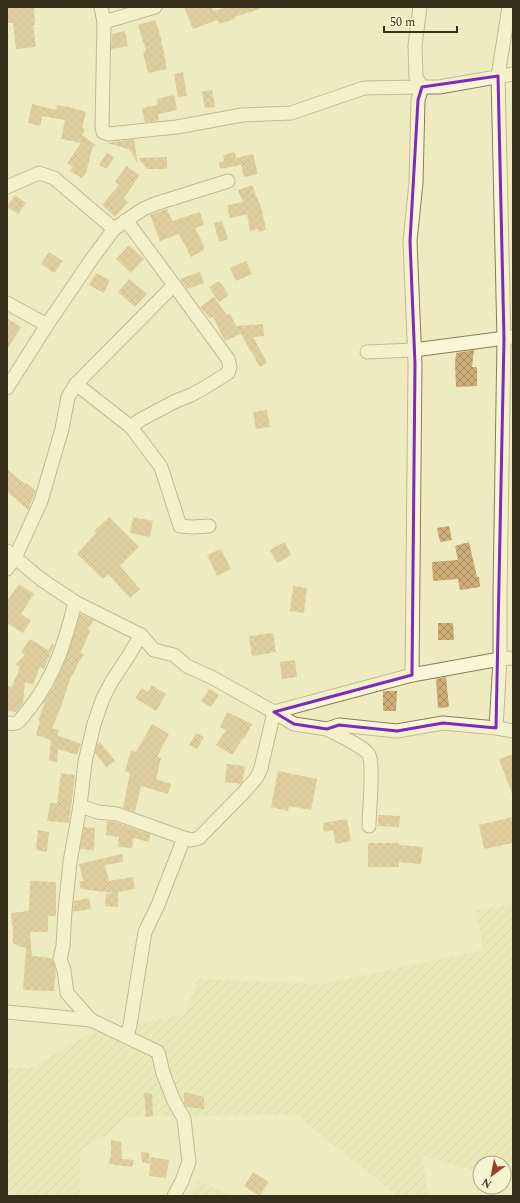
<svg xmlns="http://www.w3.org/2000/svg" width="520" height="1203" viewBox="0 0 520 1203" font-family="Spectral,serif">
	<defs>
		<pattern id="farmland-furrows" width="10" height="10" patternUnits="userSpaceOnUse"><rect width="10" height="10" fill="#e2e5af"/><path d="M-1 1l2-2M0 10L10 0M9 11l2-2" fill="none" stroke="#c3c596"/></pattern>
		<pattern id="building-cross-hatch" width="8" height="8" patternUnits="userSpaceOnUse"><rect width="8" height="8" fill="#cead76"/><path d="M0 0l8 8M0 8l8-8" fill="none" stroke="#a88d60"/></pattern>
	</defs>
	<rect width="100%" height="100%" fill="#efebc1"/>
	<g fill="url(#farmland-furrows)">
		<polygon points="513,904 513,1181 504,1178 504,1163 480,1163 480,1172 422,1156 429,1196 398,1196 296,1115 142,1116 124,1118 109,1133 80,1151 80,1196 7,1196 7,1068 31,1068 89,1034 185,1014 198,979 323,984 483,950 476,910"/>
		<polygon points="197,1180 231,1196 191,1196"/>
	</g>
	<g fill="url(#building-cross-hatch)">
		<polygon points="7,7 34,7 35,25 33,25 36,47 16,49 13,23 7,23"/>
		<polygon points="184,7 212,7 213,11 230,7 260,7 260,9 234,17 235,19 219,24 218,20 193,29"/>
		<polygon points="155,20 161,38 167,69 148,73 143,52 146,51 138,25"/>
		<polygon points="125,31 128,46 111,49 112,34"/>
		<polygon points="183,72 187,96 178,97 174,74"/>
		<polygon points="212,90 215,107 205,108 202,92"/>
		<polygon points="174,95 177,110 158,114 159,121 145,122 142,108 158,105 157,99"/>
		<polygon points="32,104 56,110 57,105 68,107 86,112 82,128 85,129 82,135 98,147 93,146 86,173 82,178 70,171 73,167 67,163 81,143 61,139 65,120 42,116 40,126 28,123"/>
		<polygon points="134,139 138,164 129,149 107,143"/>
		<polygon points="235,152 236,158 253,154 258,174 244,177 241,165 220,169 219,163 224,161 223,155"/>
		<polygon points="107,153 114,157 107,169 99,165"/>
		<polygon points="167,157 167,169 147,169 138,158"/>
		<polygon points="126,166 140,175 124,198 128,202 115,217 102,205 119,185 115,182"/>
		<polygon points="252,185 262,210 266,230 258,232 258,229 250,231 247,214 230,218 227,205 243,202 238,190"/>
		<polygon points="15,195 26,203 18,214 7,207"/>
		<polygon points="167,209 172,221 200,212 204,225 195,228 204,246 204,250 191,257 179,234 160,241 150,215"/>
		<polygon points="222,221 228,239 219,242 214,223"/>
		<polygon points="129,245 144,259 131,273 116,259"/>
		<polygon points="49,252 63,261 54,273 41,264"/>
		<polygon points="246,261 252,274 236,281 230,268"/>
		<polygon points="200,272 204,283 187,289 180,279"/>
		<polygon points="96,273 110,280 104,293 89,285"/>
		<polygon points="129,279 147,294 135,307 118,292"/>
		<polygon points="217,282 220,282 229,295 219,302 209,287"/>
		<polygon points="214,297 227,315 230,314 236,326 263,324 264,336 253,337 267,363 260,367 241,334 225,341 213,317 210,318 200,307"/>
		<polygon points="7,318 21,327 7,350"/>
		<polygon points="474,350 472,367 477,367 477,386 456,387 455,364 456,353"/>
		<polygon points="267,410 270,427 256,429 253,412"/>
		<polygon points="7,469 25,484 26,483 36,491 28,510 7,491"/>
		<polygon points="109,517 139,547 120,566 140,589 130,598 108,574 103,579 77,554 96,533 94,531"/>
		<polygon points="133,517 153,521 150,537 130,533"/>
		<polygon points="449,526 452,540 440,542 437,528"/>
		<polygon points="285,542 291,555 277,563 270,550"/>
		<polygon points="469,542 477,577 479,577 480,587 460,590 458,579 433,581 432,562 458,560 455,546"/>
		<polygon points="221,549 231,569 217,576 207,555"/>
		<polygon points="19,584 34,594 21,614 31,621 23,633 7,623 7,601"/>
		<polygon points="293,586 307,588 304,613 290,611"/>
		<polygon points="80,614 94,620 88,629 90,631 81,652 84,655 79,662 72,676 71,676 61,707 52,728 59,730 57,735 81,744 77,755 58,749 57,762 49,761 51,740 36,735 40,721 38,720 45,704 43,703 53,688 65,661"/>
		<polygon points="438,623 453,623 454,640 438,640"/>
		<polygon points="273,633 276,652 252,656 249,636"/>
		<polygon points="30,639 48,650 52,644 54,645 44,669 40,667 33,685 25,682 23,704 16,712 7,711 7,686 12,687 20,667 16,664 25,655 21,652"/>
		<polygon points="295,660 297,677 282,679 280,662"/>
		<polygon points="446,677 449,707 438,708 436,679"/>
		<polygon points="152,685 166,694 156,711 135,698 142,688 148,692"/>
		<polygon points="209,689 219,695 211,707 201,701"/>
		<polygon points="383,691 397,691 396,711 383,711"/>
		<polygon points="227,712 252,724 244,739 243,738 232,755 216,745 226,730 220,727"/>
		<polygon points="152,724 169,734 157,757 161,758 156,779 171,784 168,794 141,786 135,812 123,808 130,773 125,771 131,750 136,752"/>
		<polygon points="196,733 204,737 197,749 189,745"/>
		<polygon points="100,742 115,761 106,767 95,753 97,744"/>
		<polygon points="513,754 513,793 512,794 499,759"/>
		<polygon points="227,764 245,766 243,781 241,784 225,782"/>
		<polygon points="278,771 317,779 311,810 289,806 288,811 271,807"/>
		<polygon points="61,773 75,775 69,823 47,821 50,803 57,803"/>
		<polygon points="378,815 400,816 399,827 378,826"/>
		<polygon points="513,817 513,843 484,849 479,825"/>
		<polygon points="347,819 351,841 336,844 333,830 324,832 323,823"/>
		<polygon points="107,821 115,822 150,834 149,842 133,838 132,848 118,847 119,837 106,835"/>
		<polygon points="84,827 95,828 94,850 80,849"/>
		<polygon points="38,830 49,832 47,852 36,850"/>
		<polygon points="368,843 399,843 399,845 423,847 421,864 399,862 399,867 368,867"/>
		<polygon points="122,854 123,862 105,865 109,881 133,877 135,889 118,892 118,907 105,906 106,894 114,893 81,889 79,881 83,881 79,864"/>
		<polygon points="30,881 56,882 56,916 48,916 48,932 30,932 32,956 52,958 56,970 54,991 23,990 26,948 18,946 13,943 13,931 11,913 29,911"/>
		<polygon points="89,898 91,909 73,912 74,901"/>
		<polygon points="184,1092 204,1097 204,1109 187,1107 184,1103"/>
		<polygon points="144,1093 152,1094 153,1116 146,1117"/>
		<polygon points="111,1140 121,1142 122,1159 134,1160 132,1167 109,1164 110,1157 111,1157"/>
		<polygon points="141,1152 149,1153 150,1164 142,1162"/>
		<polygon points="151,1157 169,1160 166,1178 149,1176"/>
		<polygon points="253,1172 269,1182 260,1196 244,1186"/>
	</g>
	<g fill="none" stroke-linecap="round" stroke-linejoin="round">
		<g stroke="#897c58" stroke-width="15">
			<g id="minor">
				<polyline points="101,7 104,22 102,127 103,132 108,134 177,127 242,115 291,113 364,88 422,87 418,100 416,183 410,241 415,364 412,675"/>
				<polyline points="420,7 415,45 416,77 422,87 439,87 513,74"/>
				<polyline points="104,22 155,7"/>
				<polyline points="7,187 39,173 54,178 114,229"/>
				<polyline points="7,303 47,325"/>
				<polyline points="367,352 414,350 513,337"/>
				<polyline points="76,384 131,427 140,420 176,401 191,395 204,388 228,373 230,367 228,359 174,285 126,220"/>
				<polyline points="7,388 47,325 91,260 114,229 143,209 155,204 228,181"/>
				<polyline points="131,427 161,467 180,526 192,527 209,526"/>
				<polyline points="7,551 42,580 75,602 141,635 154,650 174,655 187,666 213,678 274,712 294,724 327,729 339,725 397,731 443,723 496,728 513,731"/>
				<polyline points="7,569 15,558 41,501 62,429 68,397 76,384 174,285"/>
				<polyline points="141,635 129,655 112,681 103,698 94,724 85,762 80,806 70,862 65,911 63,946 60,959 64,970 67,993 91,1020 158,1052 163,1073 173,1099 184,1119 189,1162 182,1181 174,1196"/>
				<path d="M7,723C10,723 13,724 16,723C21,721 25,713 29,709C54,678 66,640 75,602"/>
				<polyline points="496,728 500,659 500,593 504,339 498,76 509,7"/>
				<path d="M327,729C336,734 365,747 369,755C374,765 369,812 369,826"/>
				<polyline points="80,806 98,812 117,814 184,838 191,840 199,838 246,790 257,777 261,768 274,712 412,675 500,659 513,658"/>
				<polyline points="7,1012 91,1020"/>
				<polyline points="127,1037 130,1025 145,932 158,905 184,838"/>
			</g>
		</g>
		<use href="#minor" stroke="#faf6d5" stroke-width="13"/>
	</g>
	<path d="M0 0H520V1203H0ZM498,76L504,339L496,728L443,723L397,731L339,725L327,729L294,724L274,712L412,675L415,364L410,241L418,100L422,87Z" fill="#efebc1" fill-opacity=".55" fill-rule="evenodd"/>
	<path fill="none" stroke="#7b2cbf" stroke-width="3" stroke-linejoin="round" d="M498,76L504,339L496,728L443,723L397,731L339,725L327,729L294,724L274,712L412,675L415,364L410,241L418,100L422,87Z"/>
	<rect width="520" height="1203" fill="none" stroke="#38301d" stroke-width="16"/>
	<g transform="translate(492 1175) rotate(212)"><circle r="19" fill="#f6f3d1" stroke="#aaa589"/>
	<path d="M0-3L7 15L0 10L-7 15Z" fill="#9a3e27"/>
	<text y="-6" font-size="11" font-weight="bold" text-anchor="middle" fill="#38301d">N</text>
	</g>
	<path d="M384 26v6h73v-6" fill="none" stroke="#38301d" stroke-width="2"/>
	<text x="390" y="26" font-size="12" fill="#38301d" stroke="#f6f3d1" stroke-width="3" paint-order="stroke">50 m</text>
</svg>
